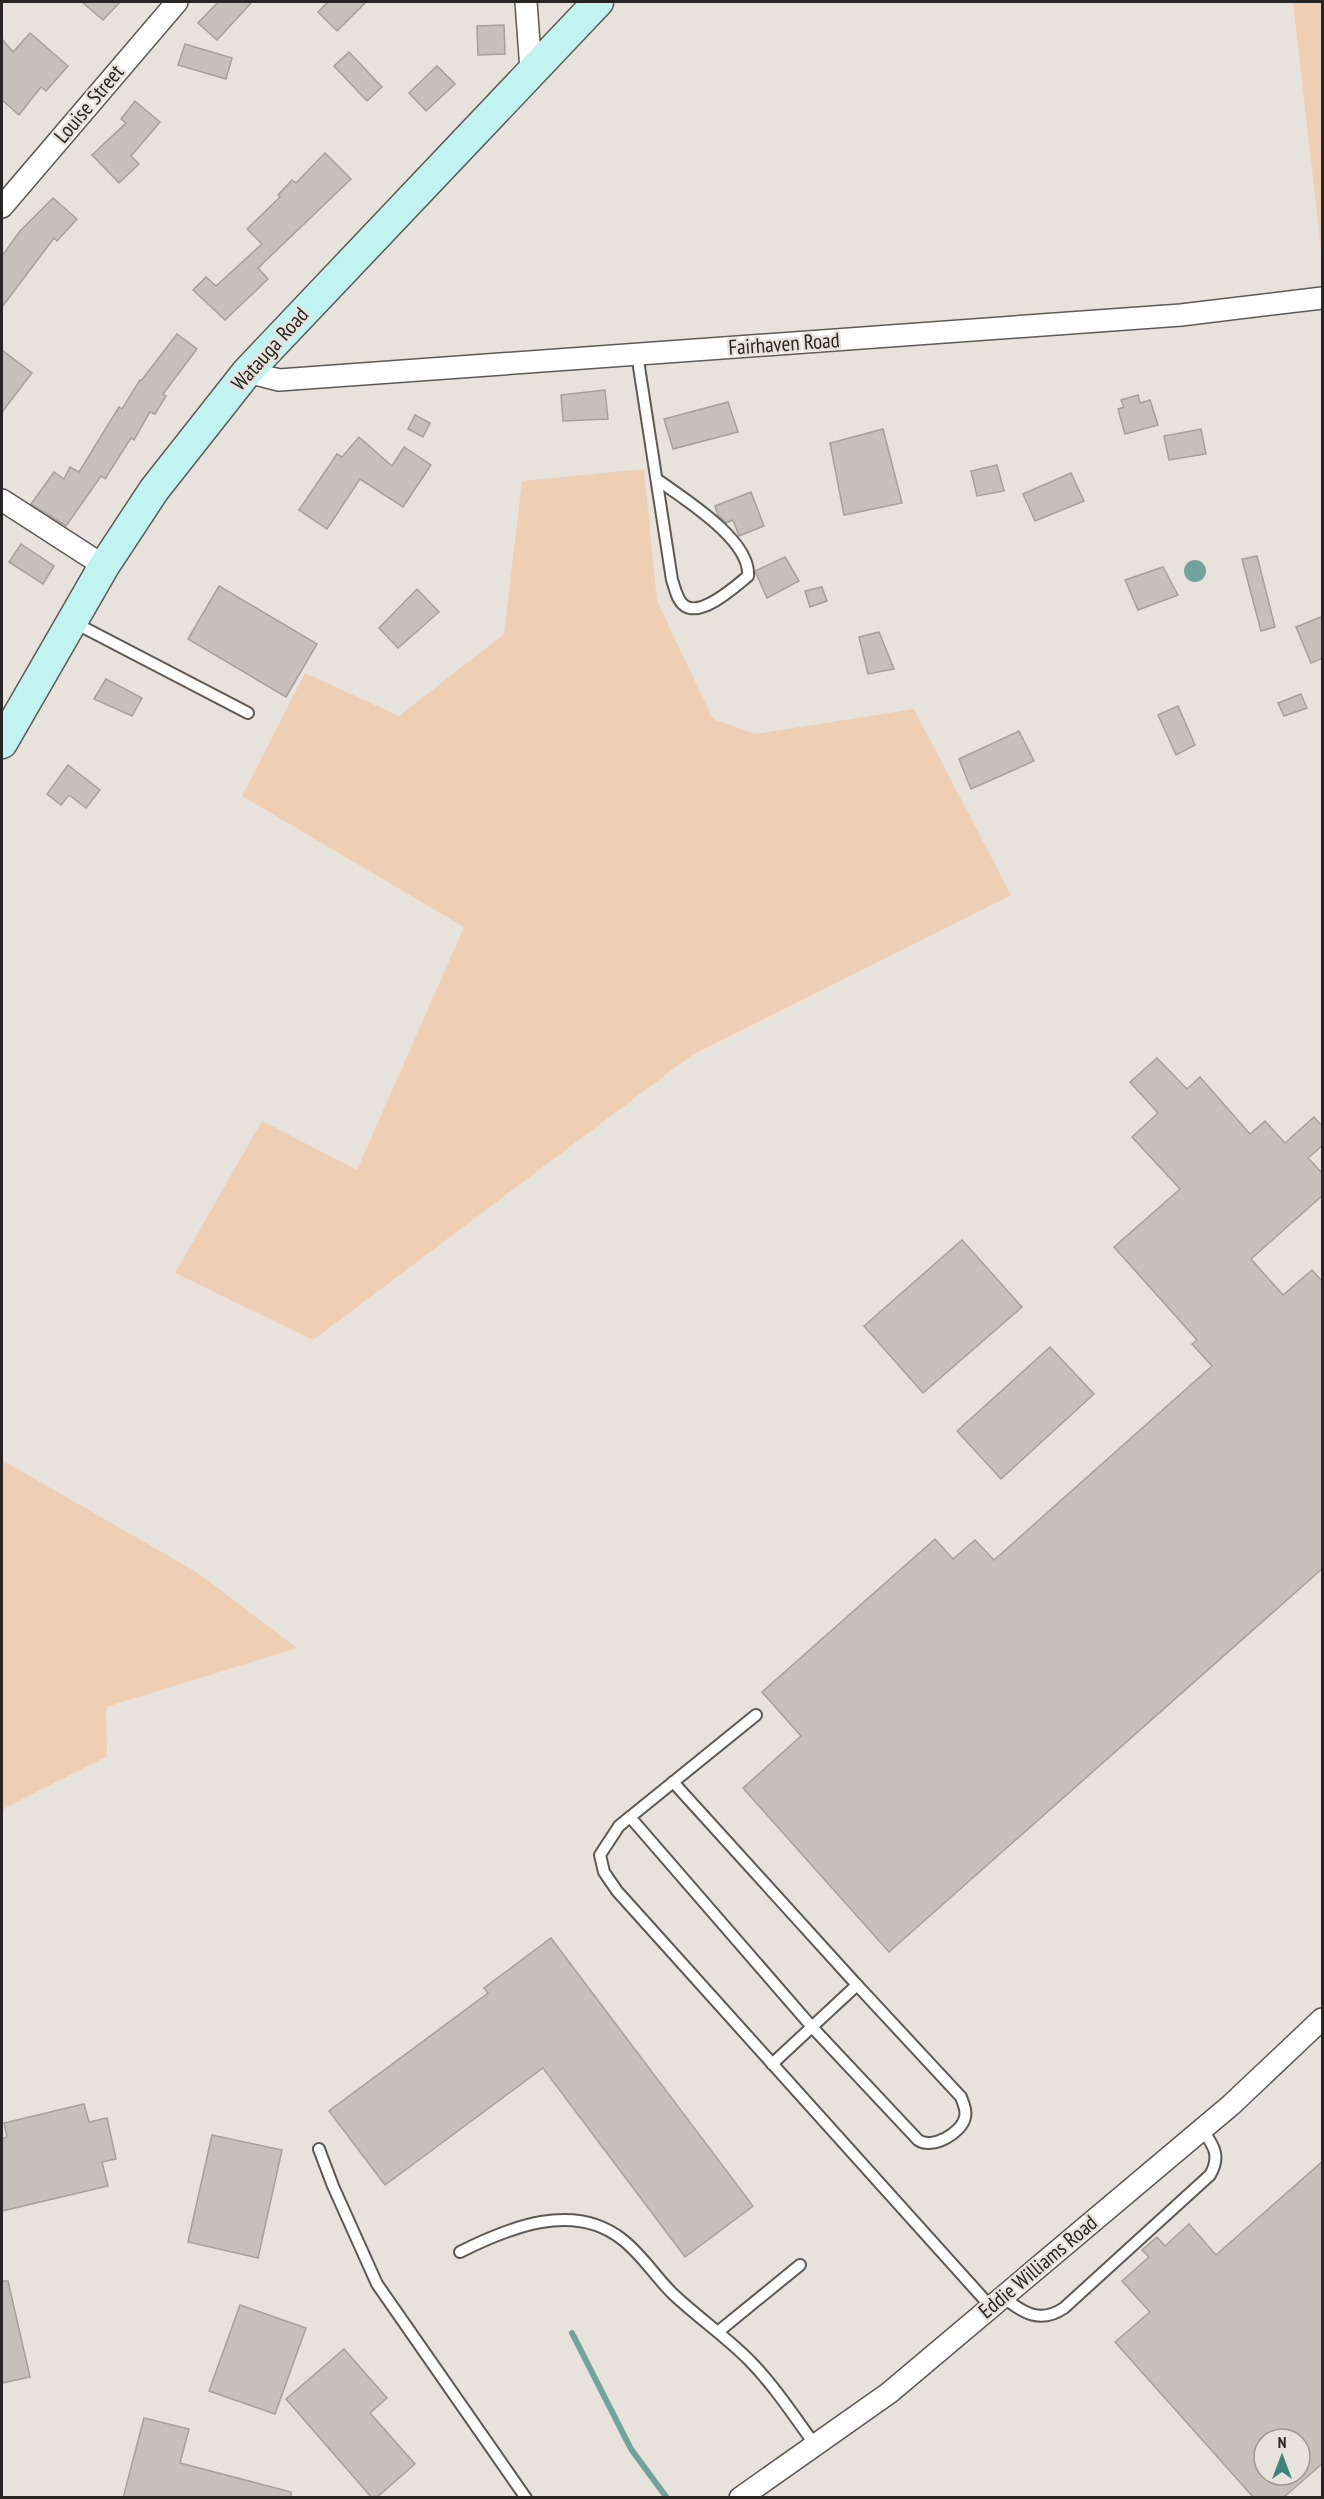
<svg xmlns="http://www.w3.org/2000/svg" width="1324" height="2499" viewBox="0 0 1324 2499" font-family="'PT Sans Narrow',sans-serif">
	<rect width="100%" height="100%" fill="#e8e2dc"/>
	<g fill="#efcfb3">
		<polygon points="1293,2 1322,2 1322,249 1321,249"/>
		<polygon points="644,469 657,601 713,719 755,734 914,709 1011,895 692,1055 313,1340 175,1273 262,1121 357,1170 464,927 242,796 305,673 399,716 504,634 522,481"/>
		<polygon points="2,1460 198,1573 297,1648 106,1707 107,1756 5,1808 2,1812 2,1688 4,1684 2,1681"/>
	</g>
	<circle fill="#71a39c" cx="1195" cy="571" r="11"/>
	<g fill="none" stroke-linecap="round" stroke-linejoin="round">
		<polyline stroke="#71a39c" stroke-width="6" points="572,2333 631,2449 667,2498"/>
	</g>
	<g fill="#c6c0ba" stroke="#a6a09a" stroke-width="1.5" fill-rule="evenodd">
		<polygon points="82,2 120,2 103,20"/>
		<polygon points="218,2 252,2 217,40 198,23"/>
		<polygon points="328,2 366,2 337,31 318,12"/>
		<polygon points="504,25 505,54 478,55 477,26"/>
		<polygon points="30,33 68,66 46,91 41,87 19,115 2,100 2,39 13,52"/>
		<polygon points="185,44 232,58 226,79 178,65"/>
		<polygon points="349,52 382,87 367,101 334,66"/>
		<polygon points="437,66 455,84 426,111 409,93"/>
		<polygon points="135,101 160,122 131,156 139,164 119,183 92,155 126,123 121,119"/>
		<polygon points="325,153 351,179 258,268 268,279 225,320 193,290 206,277 216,286 262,244 247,229 280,197 278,195 292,180 296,183"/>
		<polygon points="53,198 77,219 57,241 54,238 2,307 2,256 20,231"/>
		<polygon points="177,334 197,349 163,394 166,396 155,414 150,412 134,440 131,438 105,479 101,476 66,526 31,504 54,472 64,479 70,467 79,472 119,407 122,409 140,380 141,381"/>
		<polygon points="2,350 32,373 2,412"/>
		<polygon points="605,390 608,419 563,421 561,395"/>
		<polygon points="1138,395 1140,403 1150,400 1158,425 1125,434 1118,409 1124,407 1121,400"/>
		<polygon points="728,402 738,432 673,449 664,419"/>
		<polygon points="415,415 430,423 423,437 408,429"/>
		<polygon points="883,429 902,503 844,515 830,443"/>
		<polygon points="1201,429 1206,454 1169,460 1164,436"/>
		<polygon points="359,437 392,466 404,447 431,465 403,507 360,479 327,529 299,510 337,454 342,457"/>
		<polygon points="997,465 1004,491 977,496 971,471"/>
		<polygon points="1071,473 1084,501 1035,521 1023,494"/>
		<polygon points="751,492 764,526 739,536 733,520 726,523 718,515 715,506"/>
		<polygon points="21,544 54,566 43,584 9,562"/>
		<polygon points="1257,556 1275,627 1261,631 1242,559"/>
		<polygon points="785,557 799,581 767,598 755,571"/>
		<polygon points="1163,567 1178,595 1138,610 1125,580"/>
		<polygon points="219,586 317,644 286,697 188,639"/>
		<polygon points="822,587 827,601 810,607 805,591"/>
		<polygon points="417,589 439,612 398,648 379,628"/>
		<polygon points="1323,616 1323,658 1311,663 1296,627"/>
		<polygon points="879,632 894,669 868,674 859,637"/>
		<polygon points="106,679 142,698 132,716 94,699"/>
		<polygon points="1301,694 1307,708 1284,716 1278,703"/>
		<polygon points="1178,706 1195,745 1176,755 1158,715"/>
		<polygon points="1019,731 1034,761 971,789 959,759"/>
		<polygon points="68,765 100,790 86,808 69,795 61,805 47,794"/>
		<polygon points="1157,1058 1187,1089 1200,1077 1250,1134 1265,1121 1285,1143 1314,1117 1323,1127 1323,1145 1308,1158 1323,1174 1323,1195 1251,1259 1283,1295 1312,1270 1323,1282 1323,1568 889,1952 743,1788 801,1736 762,1692 935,1539 953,1559 975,1540 994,1560 1212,1366 1192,1344 1197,1340 1114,1247 1180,1189 1132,1137 1158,1113 1130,1082"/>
		<polygon points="962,1240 1022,1307 923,1393 864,1326"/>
		<polygon points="1050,1347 1094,1394 1001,1479 957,1431"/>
		<polygon points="551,1938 753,2206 685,2257 543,2068 385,2185 329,2111 488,1993 484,1988"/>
		<polygon points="84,2104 89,2122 107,2118 116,2159 102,2162 108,2186 2,2211 2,2139 7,2137 4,2123"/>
		<polygon points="212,2135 282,2150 258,2258 188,2242"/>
		<path d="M1323,2161V2463L1283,2498H1254L1115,2342L1150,2312L1122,2281L1149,2257L1142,2250L1157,2237L1165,2246L1189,2224L1216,2255ZM1264,2439H1300V2475H1264Z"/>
		<polygon points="2,2281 8,2281 30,2377 2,2383"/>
		<polygon points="240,2305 306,2328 275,2414 209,2391"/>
		<polygon points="344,2349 387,2398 370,2413 415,2464 376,2498 372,2498 286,2399"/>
		<polygon points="144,2418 189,2429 180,2463 291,2492 291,2498 123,2498"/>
	</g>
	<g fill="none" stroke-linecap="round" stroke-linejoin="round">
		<g stroke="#5e5954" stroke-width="14">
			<g id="lane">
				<path d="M637,354L672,580C675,588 677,601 685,606C702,617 736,586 748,576C751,540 684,499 658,480"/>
				<polyline points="75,623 248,713"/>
				<polyline points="756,1715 619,1826 600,1855 604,1872 617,1891 991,2307"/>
				<polyline points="673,1782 857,1985 772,2064"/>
				<path d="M630,1817L812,2027L918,2140C932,2150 962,2133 965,2117C967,2110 963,2103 961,2097L857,1985"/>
				<polyline points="319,2149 333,2186 377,2284 526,2498"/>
				<path d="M460,2252C508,2228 574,2200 623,2240C642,2255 655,2276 672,2293C696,2316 724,2335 748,2359C773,2384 794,2416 815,2445"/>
				<path d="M1003,2297C1023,2313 1040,2324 1064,2308L1210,2175C1221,2156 1214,2146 1202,2129"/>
				<polyline points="719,2331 800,2265"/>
			</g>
		</g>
		<g stroke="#5e5954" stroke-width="24">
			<g id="street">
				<polyline points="526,2 531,70"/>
				<polyline points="2,207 177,2"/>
				<polyline points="247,372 279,380 1181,315 1322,298"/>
				<polyline points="2,500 104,566"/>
				<polyline points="740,2498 889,2393 1231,2105 1322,2019"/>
			</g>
		</g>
		<g stroke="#5e5954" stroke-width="33">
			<polyline id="secondary" points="2,743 104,566 154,490 247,372 598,2"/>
		</g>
		<use href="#lane" stroke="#fff" stroke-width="10"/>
		<use href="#street" stroke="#fff" stroke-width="21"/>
		<use href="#secondary" stroke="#c1f4f0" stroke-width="30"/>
	</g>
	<g text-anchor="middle" stroke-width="5" stroke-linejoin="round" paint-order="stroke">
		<g font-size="21" fill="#282624" stroke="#e8e2dc">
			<text transform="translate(89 104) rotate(-50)" y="7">Louise Street</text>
			<text transform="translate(784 344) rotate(-4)" y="7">Fairhaven Road</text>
			<text transform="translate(270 349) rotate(-48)" y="7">Watauga Road</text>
			<text transform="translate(1038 2267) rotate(-40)" y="7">Eddie Williams Road</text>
		</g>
	</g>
	<rect width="1324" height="2499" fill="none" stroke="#282624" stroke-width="6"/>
	<g transform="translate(1282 2457)"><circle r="28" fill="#e8e2dc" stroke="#9b9792" stroke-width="1.5"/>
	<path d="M0-4.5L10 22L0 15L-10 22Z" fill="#3d837b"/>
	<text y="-9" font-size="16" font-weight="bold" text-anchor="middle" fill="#282624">N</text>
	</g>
</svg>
